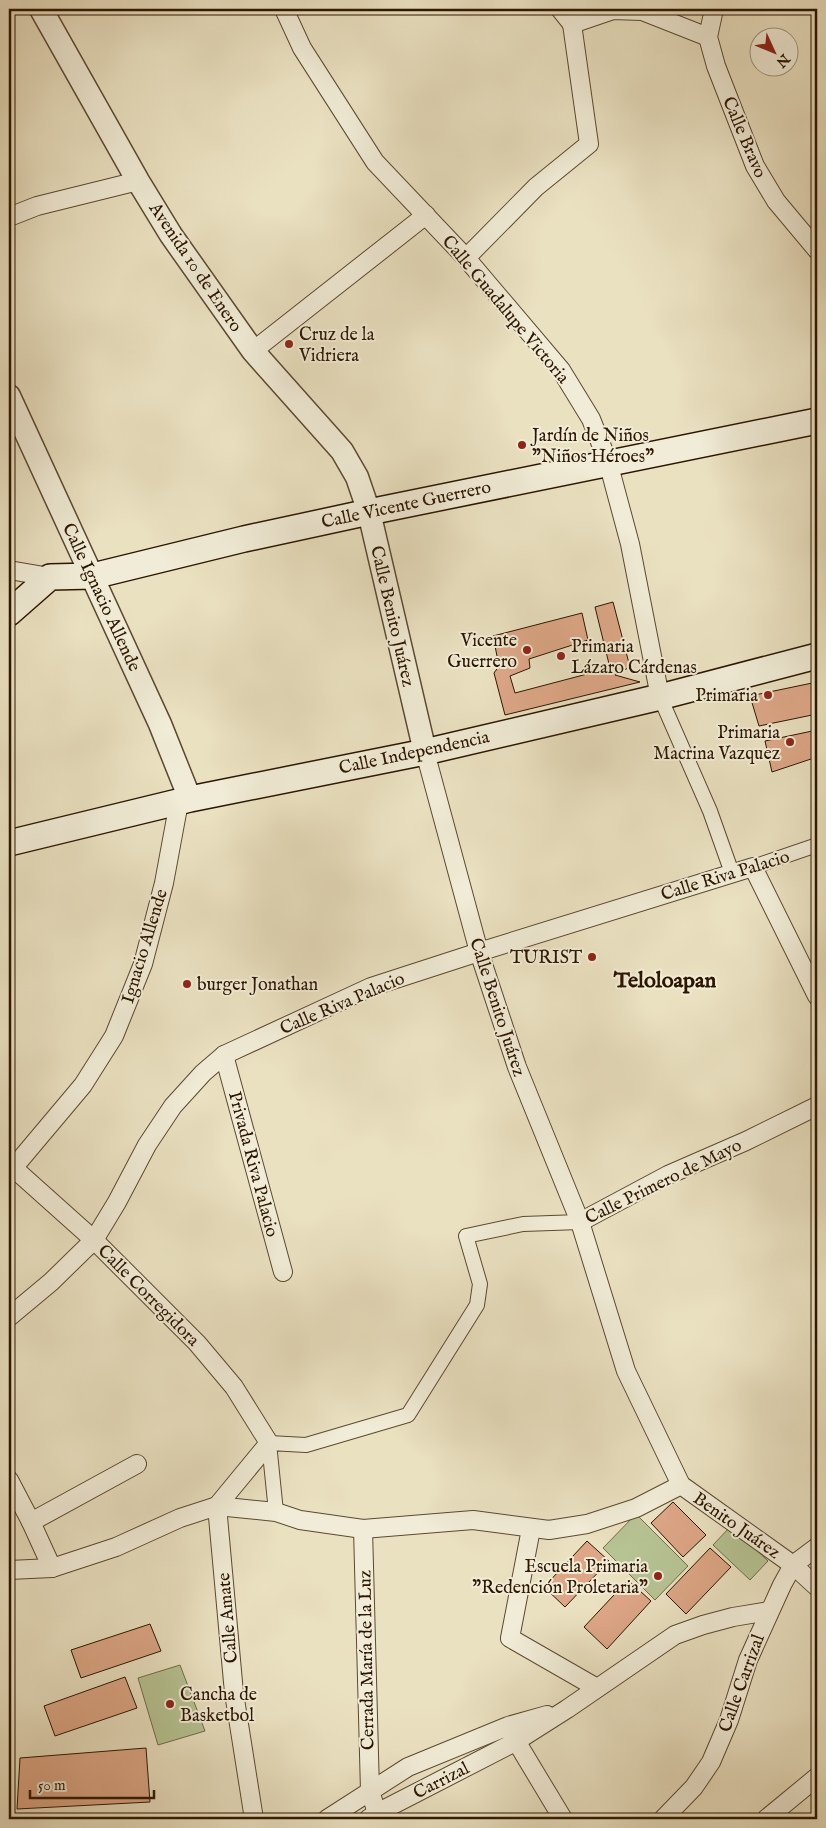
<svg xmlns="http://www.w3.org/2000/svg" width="826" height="1828" viewBox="0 0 826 1828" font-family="'IM FELL English',serif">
	<rect width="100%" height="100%" fill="#eae1c1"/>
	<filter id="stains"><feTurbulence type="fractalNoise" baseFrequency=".004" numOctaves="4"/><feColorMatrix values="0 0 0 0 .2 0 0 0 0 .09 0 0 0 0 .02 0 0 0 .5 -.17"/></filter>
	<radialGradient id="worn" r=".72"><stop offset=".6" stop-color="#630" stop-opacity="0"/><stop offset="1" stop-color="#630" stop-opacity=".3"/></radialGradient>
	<g fill="#b6c393" stroke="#716c4a">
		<polygon points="636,1514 688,1566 655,1600 603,1548"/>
		<polygon points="731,1526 768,1561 750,1580 713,1545"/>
		<polygon points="180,1665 205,1731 158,1745 138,1678"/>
	</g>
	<g fill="#dda787" stroke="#2c1600">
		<polygon points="613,602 630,667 615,675 640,682 505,715 494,673 499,666 493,636 582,613 588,640 529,659 530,668 510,676 515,693 610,668 595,607"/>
		<polygon points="817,682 817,714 759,726 750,696"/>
		<polygon points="817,730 817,757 772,772 765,741"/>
		<polygon points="673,1502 706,1535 683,1557 651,1523"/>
		<polygon points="587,1541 609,1561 565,1607 544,1587"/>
		<polygon points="710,1548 731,1567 686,1614 666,1594"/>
		<polygon points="628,1580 651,1601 607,1649 584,1627"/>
		<polygon points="150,1624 161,1651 81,1678 71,1650"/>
		<polygon points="125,1677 137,1708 55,1736 44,1706"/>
		<polygon points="146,1748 150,1802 17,1809 20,1758"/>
	</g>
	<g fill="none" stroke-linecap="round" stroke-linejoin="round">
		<g stroke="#5c4930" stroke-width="16">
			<g id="pedestrian">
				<polyline points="660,697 710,811 732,873"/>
				<polyline points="753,867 817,845"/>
				<polyline points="276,1512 269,1443 306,1445 408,1415 477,1305 480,1284 466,1236 523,1224 580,1222"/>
			</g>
		</g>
		<g stroke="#5c4930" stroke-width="20">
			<g id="minor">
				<polyline points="284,9 302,48 375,162 466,258 561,370 591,419 608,462 630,544 660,697"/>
				<polyline points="560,9 572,24 613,10 642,11 708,37"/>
				<polyline points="714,9 708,37 716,66 755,166 776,201 817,250"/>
				<polyline points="9,217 37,206 138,181"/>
				<polyline points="466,258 536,187 589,144 572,24"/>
				<polyline points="253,351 426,215"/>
				<polyline points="9,570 50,577"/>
				<polyline points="425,752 479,952 517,1067 580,1222 626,1371 681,1485 793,1565 817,1587"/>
				<polyline points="224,1055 283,1272"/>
				<polyline points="9,1164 94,1240 197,1343 234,1387 269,1443 217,1506 234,1693 254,1819"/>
				<polyline points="9,1173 83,1085 114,1036 143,964 164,883 179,802"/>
				<polyline points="580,1222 668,1175 746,1141 817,1106"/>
				<polyline points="9,1317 51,1282 94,1240 117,1202 147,1145 173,1106 203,1073 224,1055 371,987 479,952 753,867 817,996"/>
				<polyline points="9,1480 31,1522 52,1568"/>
				<polyline points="31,1522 137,1464"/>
				<polyline points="363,1529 370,1791 377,1813 381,1819"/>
				<polyline points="531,1529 510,1638 597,1688"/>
				<polyline points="9,1570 52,1568 116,1547 180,1518 217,1506 276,1512 300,1520 363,1529 473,1520 549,1530 587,1524 636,1508 681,1485"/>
				<polyline points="510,1731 563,1819"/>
				<polyline points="327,1819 408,1767 508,1726 547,1715"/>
				<polyline points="368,1819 377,1813 515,1742 567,1709 675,1635 703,1625 733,1617 769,1611"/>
				<polyline points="663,1819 694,1787 711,1762 729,1720 748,1660 782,1585 793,1565 817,1547"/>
				<polyline points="766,1819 817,1777"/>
			</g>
		</g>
		<g stroke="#5c4930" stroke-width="25">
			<g id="tertiary">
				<polyline points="41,9 138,181 171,235 253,351 342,451 357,477 369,512 425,752"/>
				<polyline points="9,396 160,724 190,799"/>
			</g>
		</g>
		<g stroke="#2c1600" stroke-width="28">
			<g id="secondary">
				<polyline points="9,613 50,577 93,576 244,539 369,512 817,421"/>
				<polyline points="9,843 190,799 425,752 660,697 817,656"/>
			</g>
		</g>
		<use href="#pedestrian" stroke="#f1ecd7" stroke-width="14"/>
		<use href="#minor" stroke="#f1ecd7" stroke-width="18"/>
		<use href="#tertiary" stroke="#f1ecd7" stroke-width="22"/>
		<use href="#secondary" stroke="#f1ecd7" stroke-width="25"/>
	</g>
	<g fill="#8f2418" stroke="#f1ecd7" stroke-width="2">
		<circle cx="289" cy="344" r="5"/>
		<circle cx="522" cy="445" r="5"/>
		<circle cx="527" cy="650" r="5"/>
		<circle cx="561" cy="656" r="5"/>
		<circle cx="768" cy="695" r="5"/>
		<circle cx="790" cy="742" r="5"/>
		<circle cx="592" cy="957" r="5"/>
		<circle cx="187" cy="984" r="5"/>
		<circle cx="658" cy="1576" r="5"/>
		<circle cx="170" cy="1704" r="5"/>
	</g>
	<g text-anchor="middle" stroke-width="4" stroke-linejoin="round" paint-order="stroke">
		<g font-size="18" fill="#2c1600" stroke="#f1ecd7">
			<text transform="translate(745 137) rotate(67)" y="6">Calle Bravo</text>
			<text transform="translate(196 267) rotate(56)" y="6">Avenida 10 de Enero</text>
			<text transform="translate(506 309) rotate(50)" y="6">Calle Guadalupe Victoria</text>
			<text transform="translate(406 504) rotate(-12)" y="6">Calle Vicente Guerrero</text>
			<text transform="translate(102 597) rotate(65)" y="6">Calle Ignacio Allende</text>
			<text transform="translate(393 616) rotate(77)" y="6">Calle Benito Juárez</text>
			<text transform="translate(414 752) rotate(-12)" y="6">Calle Independencia</text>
			<text transform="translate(725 875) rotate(-17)" y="6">Calle Riva Palacio</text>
			<text transform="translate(144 946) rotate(-73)" y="6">Ignacio Allende</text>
			<text transform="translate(342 1003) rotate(-23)" y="6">Calle Riva Palacio</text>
			<text transform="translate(498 1007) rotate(72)" y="6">Calle Benito Juárez</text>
			<text transform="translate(254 1164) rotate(75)" y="6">Privada Riva Palacio</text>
			<text transform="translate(663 1181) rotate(-26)" y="6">Calle Primero de Mayo</text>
			<text transform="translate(149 1295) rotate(45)" y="6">Calle Corregidora</text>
			<text transform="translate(737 1525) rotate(35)" y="6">Benito Juárez</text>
			<text transform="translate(227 1618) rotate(-95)" y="6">Calle Amate</text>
			<text transform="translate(366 1660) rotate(-91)" y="6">Cerrada María de la Luz</text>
			<text transform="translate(741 1683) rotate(-70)" y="6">Calle Carrizal</text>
			<text transform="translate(441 1780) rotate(-27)" y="6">Carrizal</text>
		</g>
		<g font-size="18" fill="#2c1600" stroke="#f1ecd7" text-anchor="start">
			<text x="299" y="340">Cruz de la<tspan x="299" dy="21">Vidriera</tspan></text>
			<text x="532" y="441">Jardín de Niños<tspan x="532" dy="21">"Niños Héroes"</tspan></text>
			<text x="517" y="646" text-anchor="end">Vicente<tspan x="517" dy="21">Guerrero</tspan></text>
			<text x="571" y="652">Primaria<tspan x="571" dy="21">Lázaro Cárdenas</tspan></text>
			<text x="758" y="701" text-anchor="end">Primaria</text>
			<text x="780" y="738" text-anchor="end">Primaria<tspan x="780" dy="21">Macrina Vazquez</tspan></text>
			<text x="582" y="963" text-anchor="end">TURIST</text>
			<text x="197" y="990">burger Jonathan</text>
			<text x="648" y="1572" text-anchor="end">Escuela Primaria<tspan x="648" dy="21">"Redención Proletaria"</tspan></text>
			<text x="180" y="1700">Cancha de<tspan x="180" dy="21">Basketbol</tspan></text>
		</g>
		<g font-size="22" font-weight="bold" fill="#2c1600" stroke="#f1ecd7">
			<text x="665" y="987">Teloloapan</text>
		</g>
	</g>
	<rect width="826" height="1828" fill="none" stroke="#eae1c1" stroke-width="30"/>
	<rect x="10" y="10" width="806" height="1808" fill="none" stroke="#2c1600" stroke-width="2.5"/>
	<rect x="15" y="15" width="796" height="1798" fill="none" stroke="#2c1600"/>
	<g transform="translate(774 52) rotate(134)"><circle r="24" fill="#f1ecd7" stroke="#a29681"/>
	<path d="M0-4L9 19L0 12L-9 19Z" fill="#8f2418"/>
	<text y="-8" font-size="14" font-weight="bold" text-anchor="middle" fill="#2c1600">N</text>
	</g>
	<path d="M30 1790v8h124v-8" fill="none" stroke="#2c1600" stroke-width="2.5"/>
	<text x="38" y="1790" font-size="15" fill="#2c1600" stroke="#f1ecd7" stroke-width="4" paint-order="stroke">50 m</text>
	<rect width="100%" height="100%" filter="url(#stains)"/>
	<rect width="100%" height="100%" fill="url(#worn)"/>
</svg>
